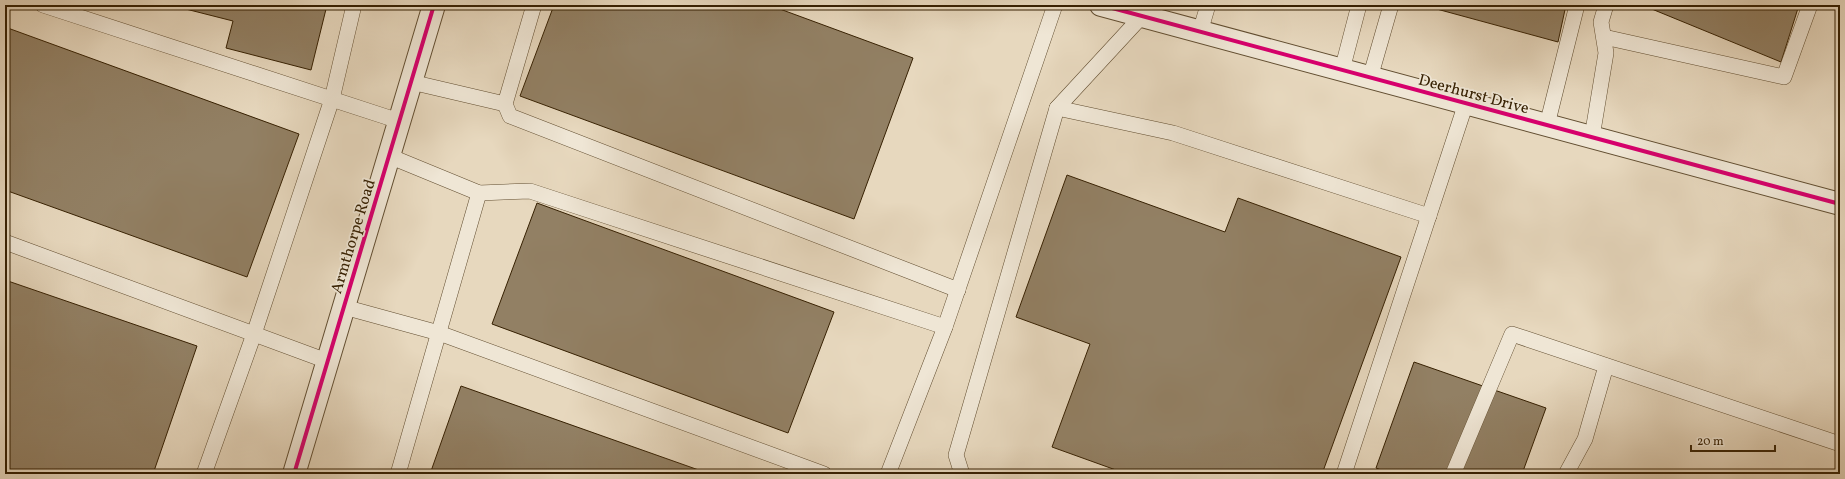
<svg xmlns="http://www.w3.org/2000/svg" width="1845" height="479" viewBox="0 0 1845 479" font-family="Vollkorn,serif">
	<rect width="100%" height="100%" fill="#e7d8be"/>
	<filter id="stains"><feTurbulence type="fractalNoise" baseFrequency=".005" numOctaves="4"/><feColorMatrix values="0 0 0 0 .2 0 0 0 0 .09 0 0 0 0 .02 0 0 0 .5 -.17"/></filter>
	<radialGradient id="worn" r=".72"><stop offset=".6" stop-color="#630" stop-opacity="0"/><stop offset="1" stop-color="#630" stop-opacity=".3"/></radialGradient>
	<g fill="#928064" stroke="#362002">
		<polygon points="170,5 327,5 311,70 226,48 233,21"/>
		<polygon points="554,5 769,5 913,58 854,219 520,96"/>
		<polygon points="1434,5 1566,5 1558,42 1433,8"/>
		<polygon points="1642,5 1799,5 1781,62"/>
		<polygon points="5,27 299,134 247,277 5,190"/>
		<polygon points="1067,175 1225,232 1238,198 1401,257 1322,474 1127,474 1052,447 1090,344 1016,317"/>
		<polygon points="537,203 834,312 788,433 492,324"/>
		<polygon points="5,280 197,346 153,474 5,474"/>
		<polygon points="1414,362 1546,408 1522,474 1392,474 1376,468"/>
		<polygon points="461,386 710,474 430,474"/>
	</g>
	<g fill="none" stroke-linecap="round" stroke-linejoin="round">
		<g stroke="#624e31" stroke-width="16">
			<g id="service">
				<polyline points="43,5 399,121"/>
				<polyline points="534,5 505,104 510,116 958,290"/>
				<polyline points="1200,32 1208,5"/>
				<polyline points="1604,37 1784,77 1810,5"/>
				<polyline points="1342,70 1359,5"/>
				<polyline points="1370,78 1391,5"/>
				<polyline points="411,82 505,104"/>
				<polyline points="1057,108 1173,133 1429,216"/>
				<polyline points="1547,125 1577,5"/>
				<polyline points="1592,137 1606,53 1601,22 1606,5"/>
				<polyline points="389,156 479,193 530,191 945,327"/>
				<polyline points="5,242 327,361"/>
				<polyline points="344,307 439,333 824,474"/>
				<polyline points="204,474 254,334 332,99 354,5"/>
				<polyline points="398,474 479,193"/>
				<polyline points="888,474 945,327 1055,5"/>
				<polyline points="962,474 956,455 1057,108 1142,16 1145,5"/>
				<polyline points="1344,474 1466,103"/>
				<polyline points="1453,474 1512,334 1840,444"/>
				<polyline points="1566,474 1585,439 1606,366"/>
			</g>
		</g>
		<g stroke="#624e31" stroke-width="24">
			<g id="minor">
				<polyline points="1101,5 1840,204"/>
				<polyline points="294,474 434,5"/>
			</g>
		</g>
		<use href="#service" stroke="#efe6d5" stroke-width="15"/>
		<use href="#minor" stroke="#efe6d5" stroke-width="22"/>
		<g stroke="#efe6d5" stroke-width="6">
			<g id="cycleway">
				<polyline points="1101,5 1840,204"/>
				<polyline points="294,474 434,5"/>
			</g>
		</g>
		<use href="#cycleway" stroke="#d6006c" stroke-width="4"/>
	</g>
	<g text-anchor="middle" stroke-width="3.5" stroke-linejoin="round" paint-order="stroke">
		<g font-size="16" fill="#362002" stroke="#efe6d5">
			<text transform="translate(1474 93) rotate(15)" y="6">Deerhurst Drive</text>
			<text transform="translate(352 236) rotate(-73)" y="6">Armthorpe Road</text>
		</g>
	</g>
	<rect width="1845" height="479" fill="none" stroke="#e7d8be" stroke-width="20"/>
	<rect x="6" y="6" width="1833" height="467" fill="none" stroke="#362002" stroke-width="2"/>
	<rect x="10" y="10" width="1825" height="459" fill="none" stroke="#362002"/>
	<path d="M1691 445v6h84v-6" fill="none" stroke="#362002" stroke-width="2"/>
	<text x="1697" y="445" font-size="12" fill="#362002" stroke="#efe6d5" stroke-width="3" paint-order="stroke">20 m</text>
	<rect width="100%" height="100%" filter="url(#stains)"/>
	<rect width="100%" height="100%" fill="url(#worn)"/>
</svg>
